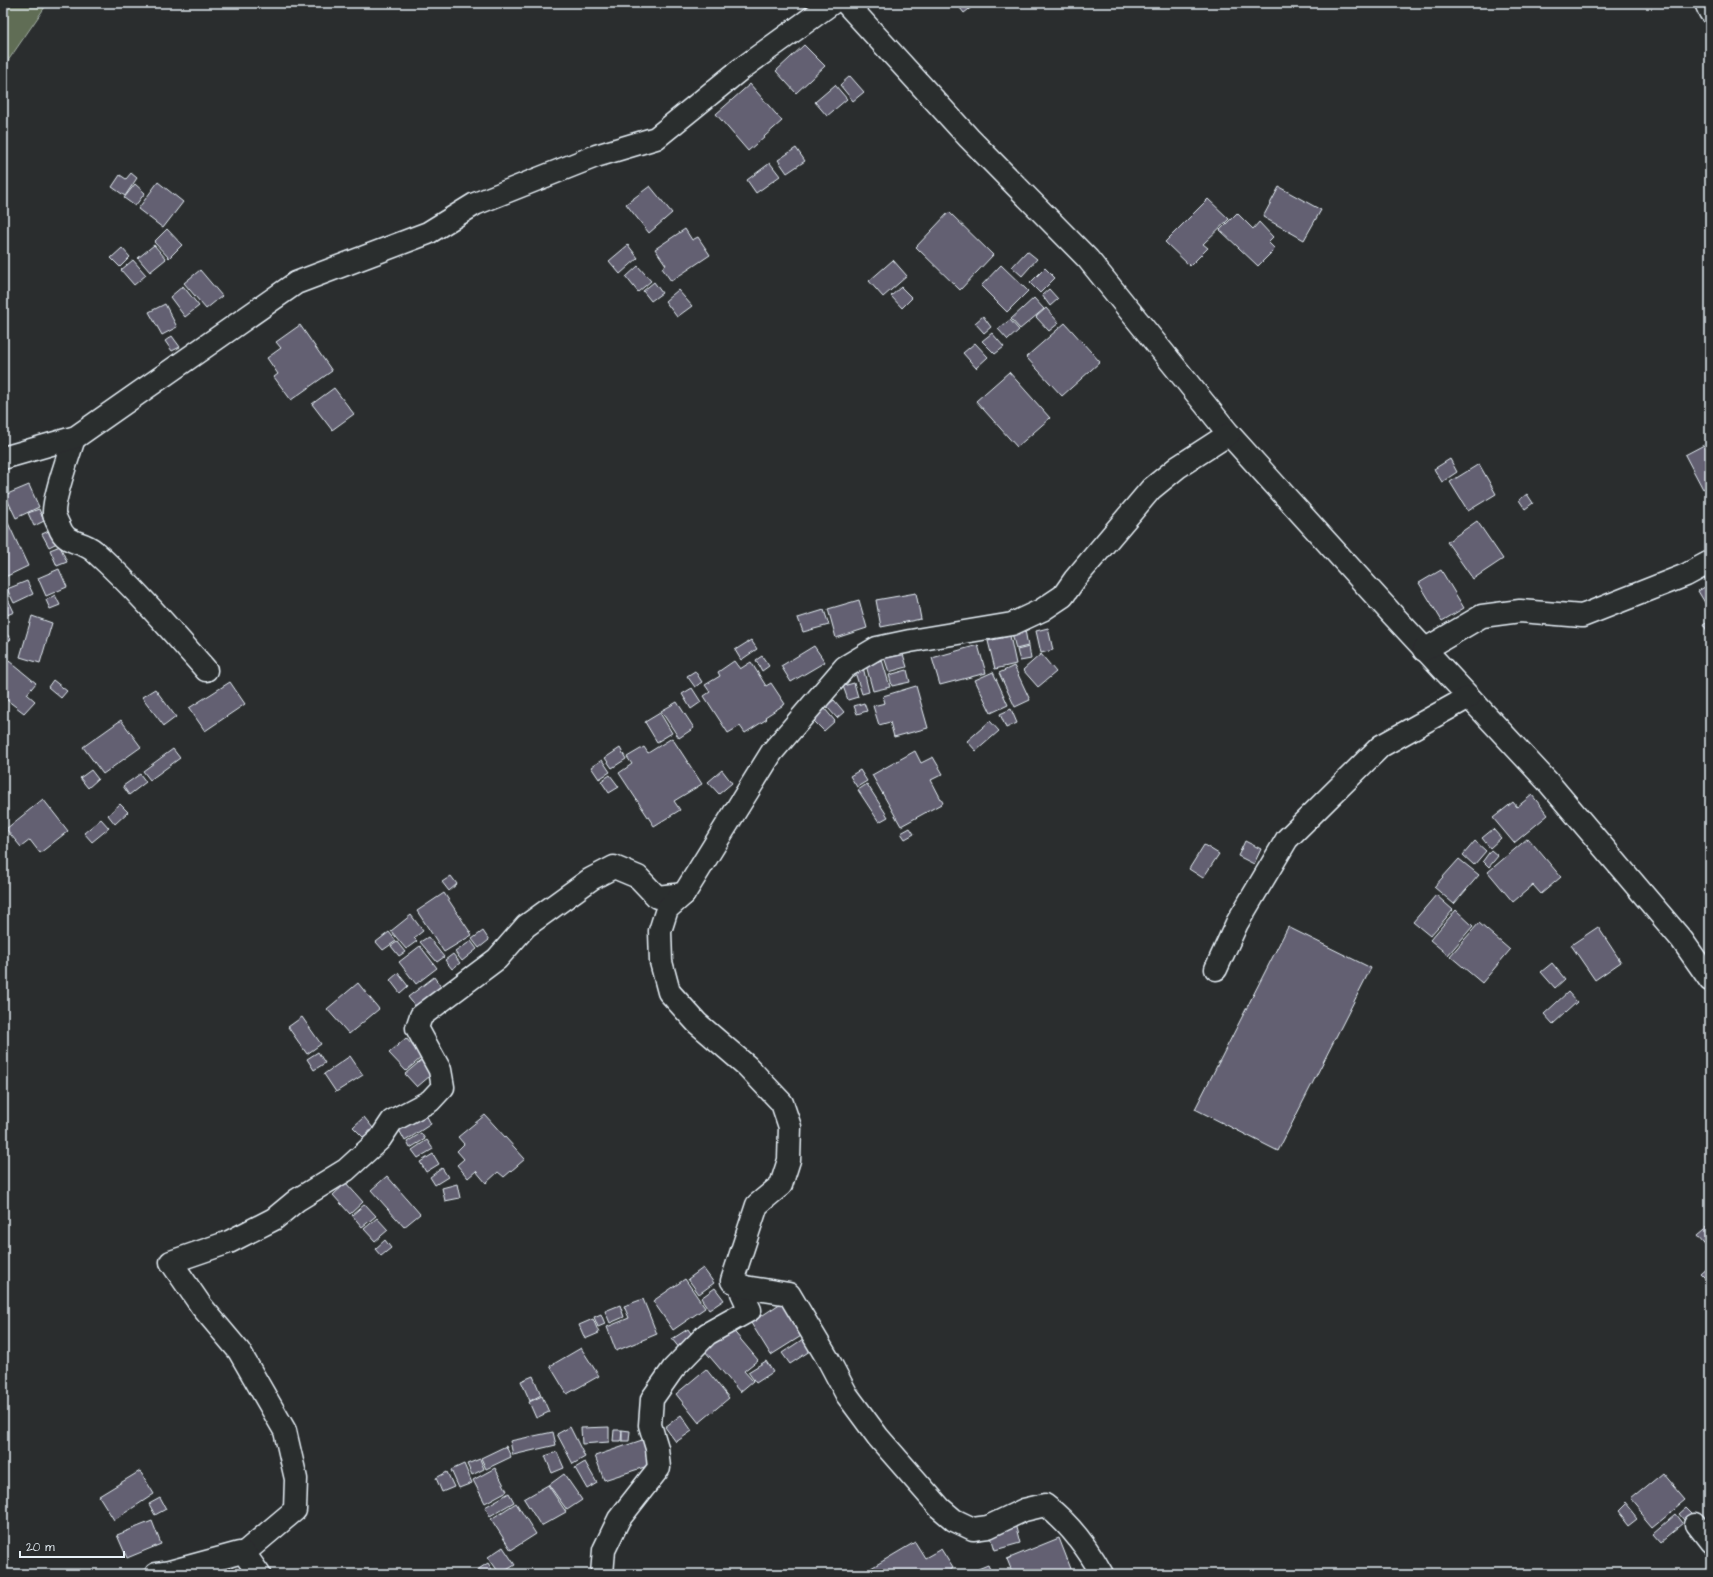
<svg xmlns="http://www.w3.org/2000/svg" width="1713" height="1577" viewBox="0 0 1713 1577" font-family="'Architects Daughter',sans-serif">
	<rect width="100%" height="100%" fill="#2a2d2e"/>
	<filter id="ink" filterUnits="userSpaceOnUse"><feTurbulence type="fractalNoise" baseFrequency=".025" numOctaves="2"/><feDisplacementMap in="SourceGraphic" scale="8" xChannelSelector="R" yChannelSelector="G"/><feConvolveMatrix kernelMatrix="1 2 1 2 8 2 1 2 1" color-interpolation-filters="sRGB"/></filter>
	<g filter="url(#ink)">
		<polygon fill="#616d55" stroke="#a4afa6" points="3,3 91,3 45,7 3,68"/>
		<g fill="#636072" stroke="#e8f1f8">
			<polygon points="956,3 977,3 964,13"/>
			<polygon points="804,45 825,66 796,93 776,71"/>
			<polygon points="850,76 864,92 853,101 840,85"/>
			<polygon points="750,84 782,121 748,151 716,114"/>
			<polygon points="835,85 847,99 827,116 815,102"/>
			<polygon points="796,148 805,161 787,173 778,160"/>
			<polygon points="770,163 780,176 756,193 747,180"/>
			<polygon points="131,173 137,178 125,196 112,187 120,175 126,179"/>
			<polygon points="158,182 183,202 163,228 138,209"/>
			<polygon points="135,184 145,193 135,206 124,198"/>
			<polygon points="650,186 672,213 649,233 626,204"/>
			<polygon points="1279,187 1321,210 1304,240 1263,217"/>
			<polygon points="1208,199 1229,219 1203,244 1208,248 1190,266 1165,242"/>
			<polygon points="949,212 993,255 960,290 916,247"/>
			<polygon points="1237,213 1253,229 1259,222 1273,237 1268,242 1275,249 1258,266 1220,230"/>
			<polygon points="167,229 182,245 169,258 154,242"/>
			<polygon points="685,229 692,240 698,237 710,255 671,281 662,268 666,265 655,249"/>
			<polygon points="154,245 166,259 150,272 138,258"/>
			<polygon points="628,245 638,258 620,274 609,261"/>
			<polygon points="122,248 130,257 120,267 111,258"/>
			<polygon points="1027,251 1037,259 1022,276 1012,267"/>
			<polygon points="133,260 146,275 134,285 121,270"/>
			<polygon points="893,260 907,276 883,297 869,281"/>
			<polygon points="1001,265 1028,291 1007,312 981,286"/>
			<polygon points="638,266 651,281 638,292 626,277"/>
			<polygon points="1045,268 1055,278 1040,293 1030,283"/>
			<polygon points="200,270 222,296 206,309 184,283"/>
			<polygon points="654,282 662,293 651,301 643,291"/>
			<polygon points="183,286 199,306 185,317 170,297"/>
			<polygon points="901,287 912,298 902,308 891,296"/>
			<polygon points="1049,289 1058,299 1050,306 1042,295"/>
			<polygon points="678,290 692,306 677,317 665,301"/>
			<polygon points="1034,298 1044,309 1020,329 1011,319"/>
			<polygon points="165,304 177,327 162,335 149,312"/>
			<polygon points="1046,308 1059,323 1049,331 1036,317"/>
			<polygon points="983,316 991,327 984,333 975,323"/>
			<polygon points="1010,320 1019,330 1008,340 998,329"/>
			<polygon points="1065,323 1100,362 1062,396 1026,357"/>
			<polygon points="300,325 332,371 291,400 274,377 278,374 267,358 281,348 276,342"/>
			<polygon points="992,333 1004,347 995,354 982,341"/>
			<polygon points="172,336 180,347 172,351 165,341"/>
			<polygon points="975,343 988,357 976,368 963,353"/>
			<polygon points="1009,372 1050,418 1017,447 976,401"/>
			<polygon points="334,388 354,414 332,430 312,404"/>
			<polygon points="1704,445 1710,455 1710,485 1703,489 1685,455"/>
			<polygon points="1450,459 1457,472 1442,482 1434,469"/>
			<polygon points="1479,464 1496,494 1468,511 1450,482"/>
			<polygon points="29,485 39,507 16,518 5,495"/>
			<polygon points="1527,494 1533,503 1525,509 1519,500"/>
			<polygon points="39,509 44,521 34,526 28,513"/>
			<polygon points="1477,521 1503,559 1473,579 1447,542"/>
			<polygon points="8,523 28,566 3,578 3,525"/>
			<polygon points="51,530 57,543 49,547 42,534"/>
			<polygon points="60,546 67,562 57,566 50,550"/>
			<polygon points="59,569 67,587 46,596 38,578"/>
			<polygon points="1441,570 1464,608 1442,621 1419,583"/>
			<polygon points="27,581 33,594 14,603 7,589"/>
			<polygon points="1710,584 1710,611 1698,591"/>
			<polygon points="916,593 921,619 881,627 876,600"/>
			<polygon points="55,595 60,605 50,609 46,600"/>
			<polygon points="7,597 14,612 3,617 3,599"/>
			<polygon points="859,600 867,628 836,638 828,609"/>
			<polygon points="824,610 829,625 803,632 798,618"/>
			<polygon points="32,616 52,623 40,663 20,657"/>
			<polygon points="1710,620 1710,633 1709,634 1703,624"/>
			<polygon points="1048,628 1053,650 1041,653 1036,631"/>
			<polygon points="3,630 11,639 3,646"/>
			<polygon points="1025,630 1028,646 1016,649 1012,633"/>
			<polygon points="1010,636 1016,664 995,669 988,641"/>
			<polygon points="751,640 757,649 741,660 735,650"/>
			<polygon points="978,645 986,673 940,685 932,658"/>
			<polygon points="814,646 825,662 791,682 781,666"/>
			<polygon points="1029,647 1031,659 1020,661 1017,650"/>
			<polygon points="902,651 907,667 889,672 884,657"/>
			<polygon points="1041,654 1056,672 1038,687 1023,670"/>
			<polygon points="762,656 769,666 762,671 756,660"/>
			<polygon points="882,660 890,687 873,691 866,665"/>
			<polygon points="9,661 36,683 27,694 35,701 24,713 3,697 3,668"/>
			<polygon points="734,661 740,669 751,662 766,686 771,683 785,704 765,717 767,719 745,733 740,726 728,733 704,696 710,692 705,685 720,676 718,672"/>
			<polygon points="1014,666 1030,700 1015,707 999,673"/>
			<polygon points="863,667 869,692 862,694 854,669"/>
			<polygon points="907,670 910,682 892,686 889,675"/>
			<polygon points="695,671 702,682 695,687 687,676"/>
			<polygon points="993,672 1008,705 991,713 975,680"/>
			<polygon points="53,680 67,691 61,698 48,687"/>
			<polygon points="230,682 245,704 205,731 189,708"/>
			<polygon points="854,683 858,697 848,700 843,686"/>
			<polygon points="916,686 928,728 894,737 890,722 879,725 873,706 885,703 883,696"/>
			<polygon points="692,688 701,702 691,709 682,694"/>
			<polygon points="155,689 176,717 164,726 142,697"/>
			<polygon points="834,700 844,712 837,718 826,706"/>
			<polygon points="677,702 694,728 679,738 661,711"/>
			<polygon points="864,703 867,711 857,714 854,706"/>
			<polygon points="825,709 835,721 824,731 813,720"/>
			<polygon points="1011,709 1017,723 1006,728 1000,714"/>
			<polygon points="660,713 672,733 657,742 645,722"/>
			<polygon points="121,720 141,747 103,774 83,747"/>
			<polygon points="990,721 999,731 976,751 967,741"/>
			<polygon points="672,738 702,784 674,801 680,810 654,826 619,773 632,764 627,757 644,747 648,753"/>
			<polygon points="620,748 626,759 612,768 605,758"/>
			<polygon points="173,749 180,758 150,780 143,771"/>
			<polygon points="915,751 921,763 933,757 943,774 931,780 943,803 901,826 872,775"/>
			<polygon points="602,760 610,772 599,779 591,767"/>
			<polygon points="91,770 98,779 88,788 80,778"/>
			<polygon points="722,770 732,783 719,794 708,782"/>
			<polygon points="860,770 867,781 857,787 850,776"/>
			<polygon points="140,774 146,782 129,795 123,786"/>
			<polygon points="610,775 619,787 609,793 601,781"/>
			<polygon points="867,784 888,817 879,822 858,790"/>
			<polygon points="1532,795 1548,815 1514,843 1493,818 1513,802 1517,807"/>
			<polygon points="43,799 68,831 40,853 30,840 21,847 6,829"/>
			<polygon points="120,804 128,812 115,824 108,815"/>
			<polygon points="101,819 109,828 92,842 84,833"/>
			<polygon points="910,828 914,834 905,839 901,833"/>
			<polygon points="1493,829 1501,838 1490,848 1482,838"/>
			<polygon points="1528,838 1561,877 1541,894 1533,885 1513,902 1488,872"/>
			<polygon points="1245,841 1261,849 1254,864 1238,856"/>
			<polygon points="1475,841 1486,851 1474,865 1463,855"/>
			<polygon points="1204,845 1219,854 1203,878 1189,869"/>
			<polygon points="1491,850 1498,856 1489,867 1483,861"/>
			<polygon points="1459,859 1479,875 1454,904 1434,887"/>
			<polygon points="451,876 457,884 449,891 442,882"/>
			<polygon points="444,893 472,935 444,952 417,911"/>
			<polygon points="1436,895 1453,910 1430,936 1413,922"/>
			<polygon points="1456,910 1473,926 1448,955 1430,940"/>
			<polygon points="411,915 423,931 414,938 417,941 406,949 391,931"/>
			<polygon points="1479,923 1510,950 1482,983 1450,956"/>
			<polygon points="1288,927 1371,968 1278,1151 1195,1109"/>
			<polygon points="1598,927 1621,962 1595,980 1571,945"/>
			<polygon points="483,931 489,940 479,948 472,939"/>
			<polygon points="389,932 396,941 383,950 376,942"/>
			<polygon points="428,937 444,957 437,962 420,942"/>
			<polygon points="471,941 477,949 462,961 455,952"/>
			<polygon points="397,942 405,952 399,956 391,946"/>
			<polygon points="420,946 437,968 416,984 399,962"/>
			<polygon points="453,954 460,963 452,969 445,960"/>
			<polygon points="1552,963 1565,979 1555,988 1541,972"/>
			<polygon points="398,973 408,986 400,993 390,980"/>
			<polygon points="434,977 441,987 416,1007 408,997"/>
			<polygon points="358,983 379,1009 349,1034 327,1009"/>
			<polygon points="1568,992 1577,1002 1553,1024 1544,1014"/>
			<polygon points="302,1017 321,1044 307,1054 288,1027"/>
			<polygon points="406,1038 422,1057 406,1071 389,1053"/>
			<polygon points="318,1052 325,1063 314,1070 307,1059"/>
			<polygon points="350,1056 363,1075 336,1092 324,1074"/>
			<polygon points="425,1057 437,1070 417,1087 405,1074"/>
			<polygon points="424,1111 431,1124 405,1141 398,1128"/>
			<polygon points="485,1115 525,1159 504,1177 498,1172 486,1183 476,1171 468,1178 457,1165 464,1159 457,1151 464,1144 458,1137"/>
			<polygon points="364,1117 373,1128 363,1137 353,1127"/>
			<polygon points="421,1133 425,1139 410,1148 407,1142"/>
			<polygon points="427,1140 433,1149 418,1158 412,1150"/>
			<polygon points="433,1154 439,1164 426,1172 420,1162"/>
			<polygon points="442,1168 448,1177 435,1185 430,1177"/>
			<polygon points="387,1176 420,1214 404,1227 371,1190"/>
			<polygon points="346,1183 363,1202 350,1214 333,1195"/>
			<polygon points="457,1184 460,1198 445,1201 442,1188"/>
			<polygon points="365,1204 376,1216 362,1227 352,1215"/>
			<polygon points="377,1218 388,1230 375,1241 364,1229"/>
			<polygon points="1710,1225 1710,1251 1697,1236"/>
			<polygon points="385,1240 391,1248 381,1256 375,1249"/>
			<polygon points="1710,1264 1710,1283 1700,1273"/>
			<polygon points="703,1268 714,1283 699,1294 688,1279"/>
			<polygon points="685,1279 705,1308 673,1330 653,1301"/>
			<polygon points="715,1288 724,1300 709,1310 701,1298"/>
			<polygon points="643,1299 657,1334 616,1351 607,1327 629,1318 624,1306"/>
			<polygon points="784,1301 806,1333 771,1355 751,1323"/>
			<polygon points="620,1305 624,1317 610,1323 605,1311"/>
			<polygon points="601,1314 605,1324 598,1327 594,1317"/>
			<polygon points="593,1319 599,1333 585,1339 579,1325"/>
			<polygon points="731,1328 758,1360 744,1371 753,1381 740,1392 704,1350"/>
			<polygon points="688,1329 694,1338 680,1349 672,1339"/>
			<polygon points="809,1335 816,1347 790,1364 782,1353"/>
			<polygon points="581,1348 599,1376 567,1394 550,1366"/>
			<polygon points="766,1361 773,1372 756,1383 748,1372"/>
			<polygon points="706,1369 729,1398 699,1423 676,1394"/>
			<polygon points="533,1376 541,1395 530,1401 521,1381"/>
			<polygon points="542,1396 549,1412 536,1418 529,1402"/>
			<polygon points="681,1415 692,1431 676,1442 665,1427"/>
			<polygon points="570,1427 585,1457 573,1464 557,1434"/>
			<polygon points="609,1427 609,1442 582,1444 581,1428"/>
			<polygon points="614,1430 622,1430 621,1441 613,1441"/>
			<polygon points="622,1430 630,1431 629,1441 622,1441"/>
			<polygon points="553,1432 556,1445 513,1455 510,1441"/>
			<polygon points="645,1439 654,1464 604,1480 595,1456"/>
			<polygon points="506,1446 511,1457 486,1469 481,1458"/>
			<polygon points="557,1452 564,1468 552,1473 545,1456"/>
			<polygon points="480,1459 484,1469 472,1475 467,1464"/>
			<polygon points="585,1462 597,1483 587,1489 575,1468"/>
			<polygon points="464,1464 472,1483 459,1488 451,1470"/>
			<polygon points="495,1468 507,1491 485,1503 473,1480"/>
			<polygon points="140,1471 154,1494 114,1520 99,1496"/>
			<polygon points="447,1472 454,1487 442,1492 436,1478"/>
			<polygon points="1664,1472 1687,1499 1653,1527 1630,1500"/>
			<polygon points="564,1474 582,1500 567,1510 549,1485"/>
			<polygon points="548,1485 566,1512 541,1526 524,1499"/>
			<polygon points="509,1493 514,1502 490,1516 485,1507"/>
			<polygon points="160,1498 166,1509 155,1515 149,1504"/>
			<polygon points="516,1503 536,1534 511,1550 491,1519"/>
			<polygon points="1624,1504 1636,1519 1627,1526 1616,1512"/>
			<polygon points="1688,1507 1694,1513 1685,1520 1680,1514"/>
			<polygon points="1676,1514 1683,1523 1661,1541 1654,1533"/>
			<polygon points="1014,1520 1020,1543 995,1550 988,1527"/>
			<polygon points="152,1521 161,1544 127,1558 117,1535"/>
			<polygon points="1059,1538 1073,1574 1013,1574 1007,1559"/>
			<polygon points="915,1542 925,1558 941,1549 953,1568 945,1574 875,1574 871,1568"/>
			<polygon points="503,1547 515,1565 500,1574 488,1557"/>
			<polygon points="488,1563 495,1574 479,1574 477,1570"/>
			<polygon points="988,1565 992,1574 979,1574 978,1569"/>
		</g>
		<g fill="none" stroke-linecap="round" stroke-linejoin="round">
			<g stroke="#e8f1f8" stroke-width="25">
				<g id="minor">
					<polyline points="846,3 969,138 1088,259 1229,434 1392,614 1548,782 1682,940 1710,980"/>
					<polyline points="1706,3 1710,12"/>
					<path d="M74,438C69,455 53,498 54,514C55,518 57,522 59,526C66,546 80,539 94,551C134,587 170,629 206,670"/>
					<polyline points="3,458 76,437 296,283 428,233 475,204 596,156 656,138 741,69 832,3"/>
					<polyline points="1424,650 1482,616 1520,611 1582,616 1686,575 1710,562"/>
					<polyline points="1216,969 1237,923 1287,839 1381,746 1469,697"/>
					<polyline points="1696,1525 1710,1543"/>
					<polyline points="244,1553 295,1510 296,1479 285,1431 239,1351 202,1307 171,1262 229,1242 274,1219 297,1200 346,1170 380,1139 392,1121 430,1101 443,1087 440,1070 417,1028 421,1016 497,959 526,926 591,879 614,867 638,877 657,897 684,894"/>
					<polyline points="156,1574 169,1572 239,1553 244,1553 259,1574"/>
					<polyline points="602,1574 604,1550 619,1519 659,1468 657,1448 650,1425 652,1399 673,1369 707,1334 750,1310 742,1293 745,1287"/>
					<path d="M1102,1574C1088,1549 1068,1522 1045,1505L1024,1510L988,1527L973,1529L954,1520L940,1508L878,1437L847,1395L829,1361L789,1294L745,1287L732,1281L757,1205L781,1185L789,1160L790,1127L782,1103L747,1066L697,1023L669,992L661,962L660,931L667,909L684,894L772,752L845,667L877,648L910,641L1012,624L1042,610L1063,596L1075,579L1151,489L1178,467L1229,434"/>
				</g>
			</g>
			<use href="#minor" stroke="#2a2d2e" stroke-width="22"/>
		</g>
	</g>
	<rect width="1713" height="1577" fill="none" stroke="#2a2d2e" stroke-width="16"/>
	<rect x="8" y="8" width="1697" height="1561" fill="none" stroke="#e8f1f8" stroke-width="1.5" filter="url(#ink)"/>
	<path d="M20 1551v6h104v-6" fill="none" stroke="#e8f1f8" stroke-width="2"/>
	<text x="26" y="1551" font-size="12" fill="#e8f1f8" stroke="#2a2d2e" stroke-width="3" paint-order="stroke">20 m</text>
</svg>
